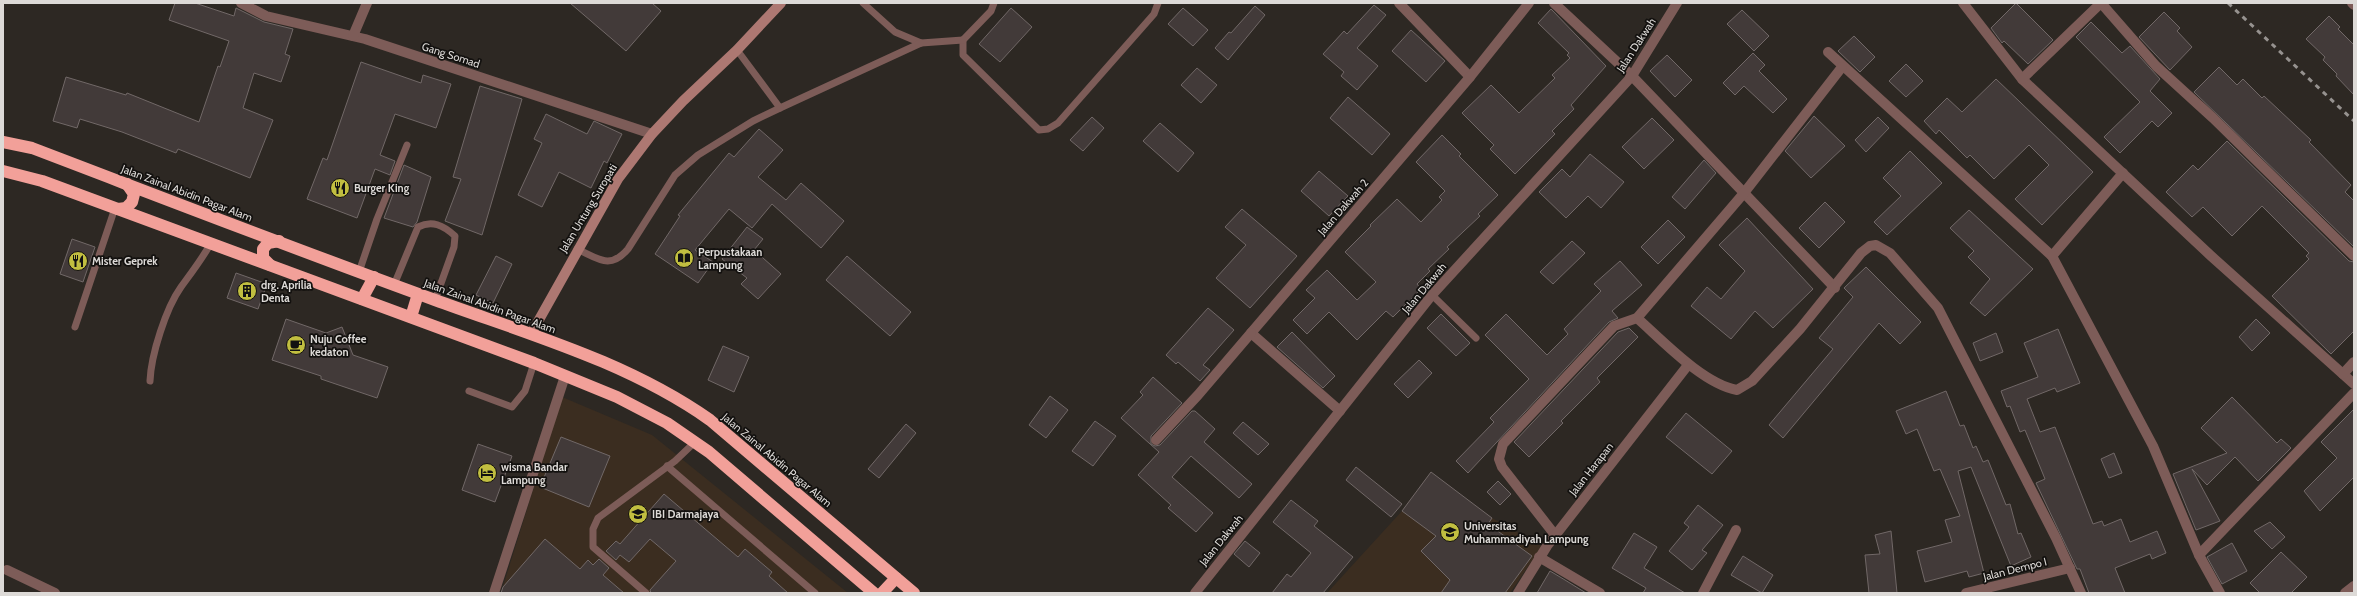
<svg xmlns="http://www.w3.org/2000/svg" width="2357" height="596" viewBox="0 0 2357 596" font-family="Cabin,sans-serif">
	<rect width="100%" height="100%" fill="#2d2823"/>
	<g fill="#3b2d20">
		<polygon points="562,397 652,435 848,593 501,593"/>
		<polygon points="1431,472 1492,518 1542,546 1510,593 1327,593 1402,511"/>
	</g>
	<g fill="#423a39" stroke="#716867">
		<polygon points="175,3 195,3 234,16 236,8 264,22 293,29 285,54 290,56 281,82 254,73 243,108 273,120 250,178 178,149 176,153 122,132 80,119 77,128 53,121 66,77 126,95 127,93 199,122 218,66 220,67 229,41 169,20"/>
		<polygon points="570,3 652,3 661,11 626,51"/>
		<polygon points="2016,3 2053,40 2028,64 2004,41 2002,43 1991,28"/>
		<polygon points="1374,5 1386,15 1357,48 1378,66 1357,90 1341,76 1344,72 1323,54 1344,31 1347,34"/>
		<polygon points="1255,6 1265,15 1228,60 1215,48 1229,32 1231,33"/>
		<polygon points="1011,8 1032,27 1000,62 979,44"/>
		<polygon points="1183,8 1208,30 1193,46 1168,24"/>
		<polygon points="1551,9 1606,66 1571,105 1574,109 1552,131 1555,134 1515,174 1490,149 1494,145 1462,113 1491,85 1519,113 1555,78 1552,75 1570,58 1567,55 1569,53 1538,23"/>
		<polygon points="1742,10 1769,36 1754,51 1727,24"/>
		<polygon points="2164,12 2180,28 2177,31 2192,47 2170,70 2139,37"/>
		<polygon points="2329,16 2340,27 2338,29 2354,45 2354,95 2336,76 2337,74 2323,60 2325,57 2306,39"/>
		<polygon points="2091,22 2122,53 2130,46 2160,79 2150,91 2172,113 2158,127 2152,121 2120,153 2104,137 2140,102 2076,37"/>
		<polygon points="1411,30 1445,61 1426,82 1392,51"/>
		<polygon points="1854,36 1875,57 1860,72 1838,51"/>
		<polygon points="1753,53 1765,65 1759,71 1787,99 1773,113 1744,86 1735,95 1723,83"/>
		<polygon points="1667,55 1692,80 1675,97 1650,71"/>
		<polygon points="361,62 421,83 423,75 451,84 436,128 395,114 380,155 395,161 390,175 375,169 357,218 307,199 323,158 327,160"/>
		<polygon points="1906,64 1923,81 1906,97 1889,81"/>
		<polygon points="2219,67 2237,85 2243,79 2262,98 2264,96 2311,140 2309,142 2351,185 2345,192 2354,201 2354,247 2194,92"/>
		<polygon points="1197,68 1217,85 1201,103 1181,85"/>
		<polygon points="1996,79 2093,172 2042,225 2015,199 2049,165 2029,145 1994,179 1970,155 1967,158 1939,130 1936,134 1924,121 1947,98 1962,112"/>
		<polygon points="480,86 522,99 482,235 445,221 461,179 453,177"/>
		<polygon points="1348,97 1390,134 1372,155 1330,118"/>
		<polygon points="546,114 587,134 594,121 622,134 607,163 604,161 591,188 559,172 542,207 518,195 542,143 534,139"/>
		<polygon points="1814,116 1845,146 1811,178 1785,151"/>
		<polygon points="1092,117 1104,128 1083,151 1070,140"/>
		<polygon points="1878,117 1889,128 1866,152 1855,140"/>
		<polygon points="1652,118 1674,140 1644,169 1622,147"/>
		<polygon points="1160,123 1194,153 1178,172 1143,141"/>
		<polygon points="759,129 783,150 758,177 786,200 801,183 844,221 821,248 772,204 752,228 729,209 695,250 713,262 698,283 655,254 680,216 678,215 729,153 734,157"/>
		<polygon points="1442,135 1461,154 1459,156 1498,195 1478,214 1480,216 1447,247 1449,249 1428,269 1430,271 1417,284 1421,289 1393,317 1386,311 1357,340 1329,312 1307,334 1293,320 1315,298 1306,290 1327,270 1357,300 1376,282 1345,252 1371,226 1370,225 1397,199 1421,222 1442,200 1439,197 1445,191 1416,162"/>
		<polygon points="2227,141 2349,261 2354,262 2354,331 2331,354 2272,296 2309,259 2306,256 2309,253 2262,206 2232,236 2203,207 2192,217 2166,192 2193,165 2198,170"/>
		<polygon points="1910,151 1942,183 1887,235 1874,222 1901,196 1883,178"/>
		<polygon points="1590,154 1624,182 1601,208 1588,196 1566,218 1539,192 1562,169 1570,177"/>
		<polygon points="1704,160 1716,173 1685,209 1672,197"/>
		<polygon points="404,165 431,177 417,222 413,227 384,218"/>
		<polygon points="1319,171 1348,196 1329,216 1301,191"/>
		<polygon points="1825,202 1845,222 1819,248 1799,228"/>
		<polygon points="1242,209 1297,256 1250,308 1216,278 1246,245 1225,227"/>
		<polygon points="1969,210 2033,269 1985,316 1970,303 1990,279 1968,257 1974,251 1950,228"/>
		<polygon points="1747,218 1813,289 1773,328 1755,311 1731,339 1691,306 1707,287 1721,299 1745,271 1719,245"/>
		<polygon points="1668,220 1685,237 1658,264 1641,247"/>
		<polygon points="747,227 763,239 754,250 781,274 758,299 741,284 747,278 722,259"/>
		<polygon points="72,239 95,247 83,282 60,274"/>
		<polygon points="1572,241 1585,253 1553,284 1540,272"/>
		<polygon points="496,256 512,264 493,303 476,295"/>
		<polygon points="847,256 911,312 890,336 826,280"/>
		<polygon points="1620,261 1642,285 1612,311 1618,318 1609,322 1468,473 1456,461 1494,422 1490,418 1529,379 1485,335 1506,314 1547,355 1568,334 1564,329 1601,291 1594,284"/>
		<polygon points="1866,267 1921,322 1900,344 1879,323 1783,438 1769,425 1833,349 1819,338 1853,297 1844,288"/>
		<polygon points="236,273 267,284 258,309 227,298"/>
		<polygon points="1208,308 1234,330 1203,365 1210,370 1200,381 1178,362 1176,364 1166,355"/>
		<polygon points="1441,314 1470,343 1456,356 1427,328"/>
		<polygon points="286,319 326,333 342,327 353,355 388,367 377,398 321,379 321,376 272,360"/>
		<polygon points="2256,319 2270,333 2252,351 2239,337"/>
		<polygon points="1629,328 1638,337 1597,378 1600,382 1561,421 1563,423 1529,457 1514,442 1618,332"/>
		<polygon points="2058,329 2080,383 2057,392 2055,388 2027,399 2040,432 2055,427 2093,524 2102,521 2104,526 2121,519 2130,542 2157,531 2166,553 2152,559 2150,554 2115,568 2125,593 2089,593 2080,569 2077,569 2036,483 2045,479 2025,430 2020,432 2010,406 2007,407 2001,391 2038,377 2024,343"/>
		<polygon points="1292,332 1335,376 1323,388 1277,347"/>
		<polygon points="1996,333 2003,352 1980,361 1973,343"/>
		<polygon points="723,346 749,357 734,392 708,380"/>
		<polygon points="1419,360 1432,373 1408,398 1394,384"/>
		<polygon points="1153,377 1182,403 1151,436 1151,444 1155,446 1160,445 1192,411 1195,411 1215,429 1204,442 1252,484 1239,498 1191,456 1172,477 1213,513 1196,532 1168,508 1171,505 1138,475 1159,452 1121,418 1143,395 1140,392"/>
		<polygon points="1946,391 1960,426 1964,425 1973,448 1976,446 1983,462 1988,460 2006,505 2010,504 2018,534 2021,533 2031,557 2011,566 1971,467 1958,471 1984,573 1969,577 1967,571 1925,582 1917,551 1952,542 1945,520 1960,516 1940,469 1934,471 1917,429 1906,434 1896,411"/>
		<polygon points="1050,396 1068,410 1046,438 1029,425"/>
		<polygon points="2232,397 2277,443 2281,439 2291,448 2258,481 2235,457 2207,485 2192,469 2220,521 2196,530 2173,474 2227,453 2201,428"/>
		<polygon points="2354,409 2354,477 2320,511 2304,491 2337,458 2321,442"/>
		<polygon points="1686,413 1732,451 1712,474 1666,437"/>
		<polygon points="1095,421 1116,436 1093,466 1072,451"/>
		<polygon points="1243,422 1269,444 1258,455 1233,433"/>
		<polygon points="906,424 916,433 879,478 868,469"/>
		<polygon points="561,437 610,456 589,507 540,487"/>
		<polygon points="478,444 512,456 495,502 462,490"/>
		<polygon points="2114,453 2122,473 2109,478 2101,459"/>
		<polygon points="1356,467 1402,504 1391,517 1346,480"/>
		<polygon points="1431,472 1492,518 1488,524 1532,556 1505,593 1441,593 1450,580 1421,551 1436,536 1402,511"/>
		<polygon points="1498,481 1511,494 1500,505 1487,492"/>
		<polygon points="664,494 738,557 745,549 772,572 769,576 788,593 651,593 650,590 676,561 650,539 629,562 620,555 616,560 606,551 616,541 620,544"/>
		<polygon points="1291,500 1318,521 1314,526 1353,557 1323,593 1272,593 1287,574 1291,577 1311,553 1273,522"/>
		<polygon points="1698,505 1723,525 1702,550 1707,553 1692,570 1669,551 1689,527 1684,523"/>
		<polygon points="2270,522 2285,537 2272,549 2254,531"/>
		<polygon points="1891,531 1897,593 1869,593 1865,555 1880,554 1875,535"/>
		<polygon points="1634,533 1657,547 1644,568 1685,593 1643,593 1646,588 1612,568"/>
		<polygon points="545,539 580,569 588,560 593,565 599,559 609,568 603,575 624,593 501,593 503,587"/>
		<polygon points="1245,541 1260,553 1249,567 1234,554"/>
		<polygon points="2232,543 2247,571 2222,584 2207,557"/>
		<polygon points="2281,552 2307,577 2291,593 2260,593 2250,583"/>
		<polygon points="1743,556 1773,575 1762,593 1731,575"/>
		<polygon points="1550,571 1565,580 1586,593 1537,593"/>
	</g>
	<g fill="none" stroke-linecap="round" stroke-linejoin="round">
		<g stroke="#7d5c58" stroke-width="7">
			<polyline points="863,3 895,32 921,43"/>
			<polyline points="994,3 991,11 963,40 963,55 1039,130 1048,129 1058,123 1154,14 1158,3"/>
			<polyline points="780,108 921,43 963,40"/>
			<path d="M577,249C599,259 610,270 628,249L675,175L698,155L753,121L780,108L737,50"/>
			<polyline points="359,272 377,219 407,145"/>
			<path d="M394,285L418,227C432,220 443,225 455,236L454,247L435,300"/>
			<polyline points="1432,295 1476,338"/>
			<polyline points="75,327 115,208"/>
			<path d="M150,381C151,355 166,308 181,287C192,272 202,259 211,243"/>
			<polyline points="469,391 512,407 525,391 534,363"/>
			<polyline points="667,466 815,593"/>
			<polyline points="646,593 593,547 593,529 598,518 675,461 695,442"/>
		</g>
		<g stroke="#7d5c58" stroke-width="10">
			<polyline points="241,3 266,16 365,39 652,134"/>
			<polyline points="1399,3 1470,77"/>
			<polyline points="1554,3 1632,76 1835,288"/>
			<polyline points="1963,3 2022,79 2210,255 2354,384"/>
			<polyline points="2101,3 2156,66 2213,118 2354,256"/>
			<polyline points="2352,3 2354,5"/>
			<polyline points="353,36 367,3"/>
			<polyline points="1828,52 2052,256 2153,446 2199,555 2220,593"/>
			<polyline points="2022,79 2101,3"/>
			<polyline points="2052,256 2123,173"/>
			<path d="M1637,318C1662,340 1703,384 1737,390L1752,381L1800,329L1861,253L1870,246L1876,245L1890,253L1938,308L2056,538L2081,593"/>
			<polyline points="2343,374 2354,362"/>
			<polyline points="1340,411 1251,333 1470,77 1529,3"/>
			<polyline points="1156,440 1198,395 1251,333"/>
			<polyline points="1555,535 1502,467 1499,459 1503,444 1614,326 1637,318 1744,193 1842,67"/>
			<polyline points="2199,555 2354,393"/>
			<polyline points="1539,557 1600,593"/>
			<polyline points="7,570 55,593"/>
			<polyline points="494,593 565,376"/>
			<polyline points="1195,593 1432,295 1632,76 1677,3"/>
			<polyline points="1518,593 1547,546 1688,365"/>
			<polyline points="1703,593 1736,530"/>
			<polyline points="1966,593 2070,568"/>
			<polyline points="2345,593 2354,586"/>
		</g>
		<polyline stroke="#ad7872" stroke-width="10" points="531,334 618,179 652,134 683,101 737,50 781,3"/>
		<g stroke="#f2a099" stroke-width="12">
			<path d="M3,142L32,148C166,199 300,251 435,300C528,334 628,362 710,420L914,593"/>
			<polyline points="3,171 42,181 534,363 617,397 667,423 709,452 874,593"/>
			<polyline points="118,209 126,208 132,202 134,194 127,184"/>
			<polyline points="270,265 263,258 263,249 268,243 279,241"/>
			<polyline points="362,299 374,277"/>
			<polyline points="411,317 418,294"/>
			<polyline points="882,593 896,578"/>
		</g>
		<polyline stroke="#96928f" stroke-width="3" stroke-dasharray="5 5" stroke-linecap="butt" points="2228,3 2354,121"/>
	</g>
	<defs>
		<g id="restaurant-disc" transform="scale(1)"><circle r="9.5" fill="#c1be40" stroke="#13110f"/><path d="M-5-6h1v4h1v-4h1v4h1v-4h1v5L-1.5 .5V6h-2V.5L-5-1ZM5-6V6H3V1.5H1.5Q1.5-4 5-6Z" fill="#111"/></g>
		<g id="library-disc" transform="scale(1)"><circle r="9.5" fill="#c1be40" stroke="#13110f"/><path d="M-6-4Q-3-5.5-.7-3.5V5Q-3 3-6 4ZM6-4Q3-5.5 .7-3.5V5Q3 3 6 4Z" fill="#111"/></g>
		<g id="building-disc" transform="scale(1)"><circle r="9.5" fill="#c1be40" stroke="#13110f"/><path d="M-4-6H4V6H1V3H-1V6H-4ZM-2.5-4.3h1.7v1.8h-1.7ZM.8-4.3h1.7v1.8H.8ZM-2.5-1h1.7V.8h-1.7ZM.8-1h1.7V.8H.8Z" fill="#111"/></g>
		<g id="cafe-disc" transform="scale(1)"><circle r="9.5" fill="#c1be40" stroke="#13110f"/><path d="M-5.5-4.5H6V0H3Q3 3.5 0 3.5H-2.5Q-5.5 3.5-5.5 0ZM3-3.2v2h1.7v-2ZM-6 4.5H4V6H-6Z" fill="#111"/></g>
		<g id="hotel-disc" transform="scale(1)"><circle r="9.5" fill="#c1be40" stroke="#13110f"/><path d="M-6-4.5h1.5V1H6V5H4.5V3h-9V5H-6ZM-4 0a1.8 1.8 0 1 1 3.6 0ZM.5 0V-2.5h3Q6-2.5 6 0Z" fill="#111"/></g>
		<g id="university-disc" transform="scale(1)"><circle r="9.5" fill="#c1be40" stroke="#13110f"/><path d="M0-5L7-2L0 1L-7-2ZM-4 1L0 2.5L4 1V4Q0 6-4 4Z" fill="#111"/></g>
	</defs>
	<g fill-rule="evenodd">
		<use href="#restaurant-disc" x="340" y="188"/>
		<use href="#library-disc" x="684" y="258"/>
		<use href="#restaurant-disc" x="78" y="261"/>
		<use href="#building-disc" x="247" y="291"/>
		<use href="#cafe-disc" x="296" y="345"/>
		<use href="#hotel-disc" x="487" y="473"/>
		<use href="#university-disc" x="638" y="514"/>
		<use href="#university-disc" x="1450" y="532"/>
	</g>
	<g text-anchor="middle" stroke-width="3.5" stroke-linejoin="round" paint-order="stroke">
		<g font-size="11" fill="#dddad7" stroke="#13110f">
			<text transform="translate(1636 45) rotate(-57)" y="4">Jalan Dakwah</text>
			<text transform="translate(451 55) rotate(18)" y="4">Gang Somad</text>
			<text transform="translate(187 193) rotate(21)" y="4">Jalan Zainal Abidin Pagar Alam</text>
			<text transform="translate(1343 207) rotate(-49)" y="4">Jalan Dakwah 2</text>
			<text transform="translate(588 208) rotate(-59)" y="4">Jalan Untung Suropati</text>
			<text transform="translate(1424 288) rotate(-50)" y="4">Jalan Dakwah</text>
			<text transform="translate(490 306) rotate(20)" y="4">Jalan Zainal Abidin Pagar Alam</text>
			<text transform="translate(777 460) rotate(40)" y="4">Jalan Zainal Abidin Pagar Alam</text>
			<text transform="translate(1591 469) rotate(-52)" y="4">Jalan Harapan</text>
			<text transform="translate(1221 540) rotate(-51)" y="4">Jalan Dakwah</text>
			<text transform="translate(2015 569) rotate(-14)" y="4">Jalan Dempo I</text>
		</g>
		<g font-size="11" font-weight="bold" fill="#dddad7" stroke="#13110f" text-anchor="start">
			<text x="354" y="192">Burger King</text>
			<text x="698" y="256">Perpustakaan<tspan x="698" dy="13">Lampung</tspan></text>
			<text x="92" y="265">Mister Geprek</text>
			<text x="261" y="289">drg. Aprilia<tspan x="261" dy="13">Denta</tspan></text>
			<text x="310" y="343">Nuju Coffee<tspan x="310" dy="13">kedaton</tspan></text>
			<text x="501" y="471">wisma Bandar<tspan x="501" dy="13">Lampung</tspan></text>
			<text x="652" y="518">IBI Darmajaya</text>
			<text x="1464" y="530">Universitas<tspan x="1464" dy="13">Muhammadiyah Lampung</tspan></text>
		</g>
	</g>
	<rect width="2357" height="596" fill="none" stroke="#dddad7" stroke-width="8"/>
</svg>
